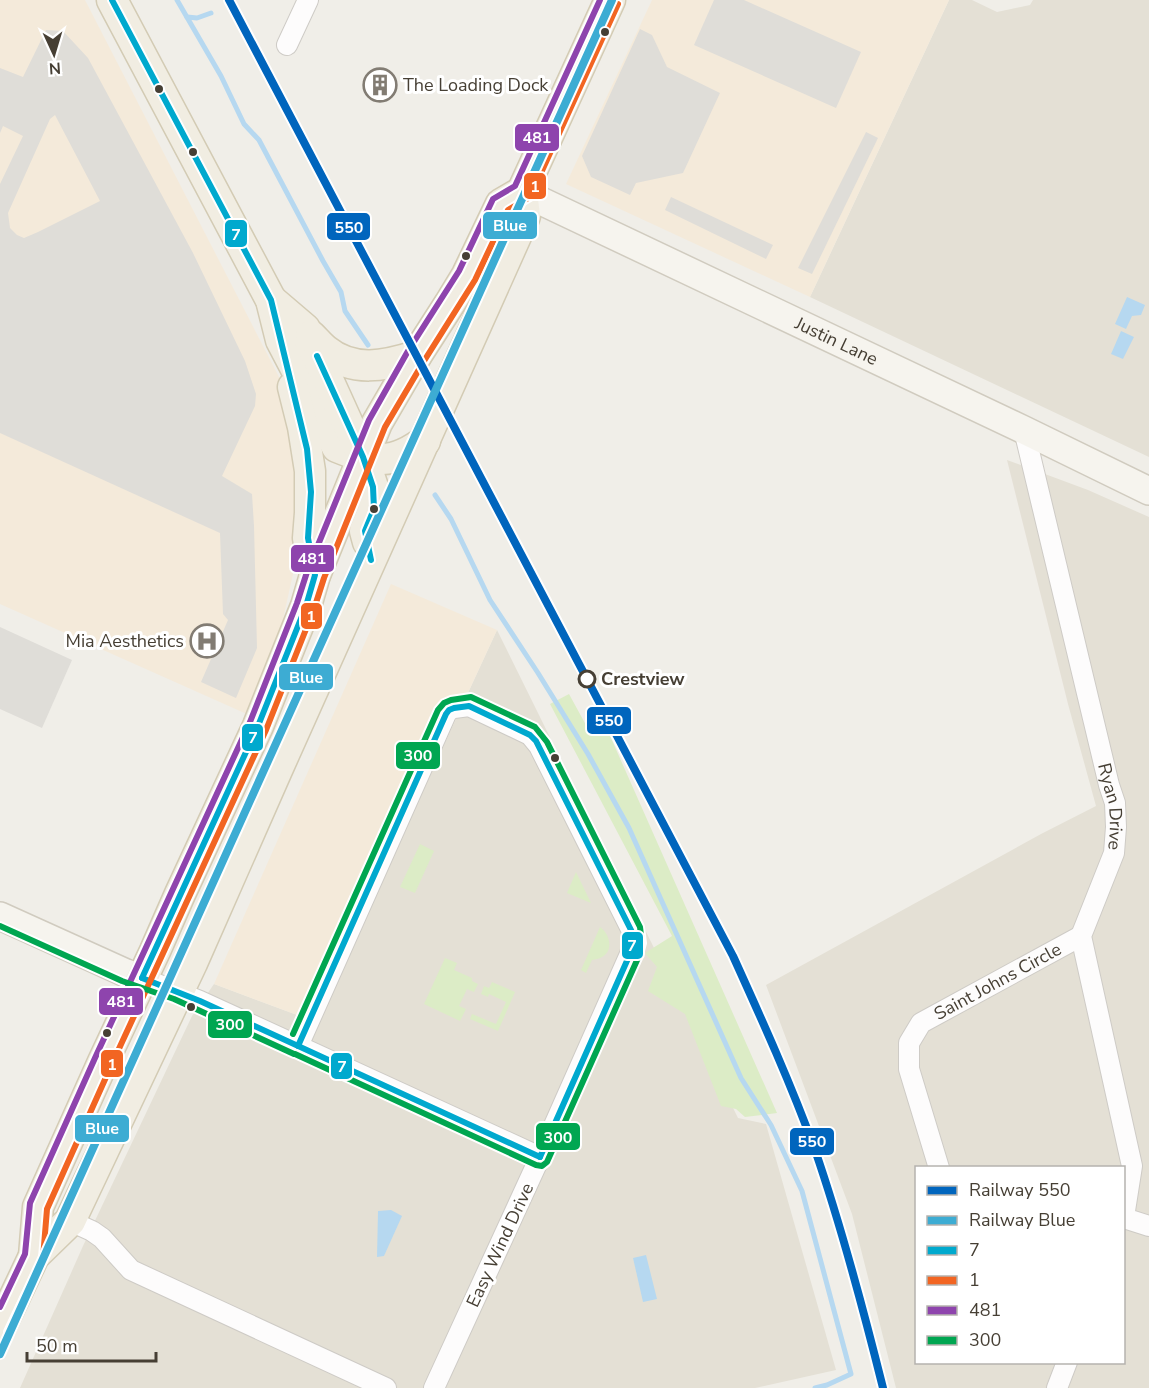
<svg xmlns="http://www.w3.org/2000/svg" width="1149" height="1388" viewBox="0 0 1149 1388" font-family="'Nunito Sans',sans-serif">
	<rect width="100%" height="100%" fill="#f0eee8"/>
	<g fill="#e4e0d5" fill-rule="evenodd">
		<polygon points="949,0 972,0 997,12 1030,5 1033,0 1149,0 1149,457 810,297"/>
		<path d="M1007,460L1088,490L1149,517V1388H896L852,1214L766,985L1041,834L1096,806L1068,704ZM916,1168H1124V1362H916Z"/>
		<polygon points="497,630 738,1118 766,1124 836,1370 755,1388 20,1388 83,1246 192,1016 214,984 316,1022"/>
	</g>
	<g fill="#f4eada">
		<polygon points="0,0 85,0 279,377 289,404 299,444 297,556 281,628 249,715 0,604"/>
		<polygon points="652,0 949,0 810,297 566,184"/>
		<polygon points="391,584 497,630 316,1022 214,984"/>
	</g>
	<g fill="#dcecc6">
		<polygon points="569,694 592,736 607,729 777,1113 745,1117 736,1109 721,1106 685,1014 648,991 657,967 645,953 672,936 550,704"/>
		<polygon points="420,844 434,851 415,893 400,887"/>
		<polygon points="576,872 591,903 567,893"/>
		<path d="M600,927C610,934 614,951 602,957C599,959 595,959 592,960L586,973L581,970Z"/>
		<polygon points="445,958 457,963 454,970 472,978 472,981 478,984 474,992 467,989 459,1006 466,1009 460,1021 424,1004"/>
		<polygon points="492,982 515,992 498,1031 470,1019 472,1014 496,1024 506,1002 489,994 488,997 481,994 484,986 489,988"/>
	</g>
	<g fill="#dfddd8" fill-rule="evenodd">
		<polygon points="714,0 744,0 861,52 836,108 694,45"/>
		<polygon points="640,29 652,35 667,67 720,93 683,173 636,183 630,195 591,177 582,156"/>
		<path d="M46,30L63,31L88,58L193,253L245,361L256,394L255,406L222,476L252,494L254,526L257,648L236,698L201,682L228,620L223,614L220,533L0,433V184L23,136L3,126L0,133V68L23,77ZM55,115L100,201L38,232L24,238L17,235L10,228L8,213L50,119Z"/>
		<polygon points="866,132 878,138 812,274 798,268"/>
		<polygon points="671,197 773,245 766,259 665,210"/>
		<polygon points="0,627 72,660 42,728 0,709"/>
	</g>
	<g fill="#b6d8f0">
		<polygon points="1127,297 1145,305 1141,315 1132,316 1126,329 1115,324"/>
		<polygon points="1121,331 1134,337 1123,359 1111,354"/>
		<polygon points="391,1210 402,1216 384,1256 377,1257 378,1211"/>
		<polygon points="646,1255 657,1299 643,1302 633,1258"/>
	</g>
	<g fill="none" stroke-linecap="round" stroke-linejoin="round">
		<g stroke="#b6d8f0" stroke-width="5">
			<polyline points="177,0 221,76 244,124 259,140 323,261 341,292 345,311 368,345"/>
			<polyline points="187,17 197,18 211,13"/>
			<polyline points="435,495 451,519 490,600 538,673 588,754 629,828 741,1078 771,1125 802,1191 851,1374 827,1385 815,1388"/>
		</g>
		<g stroke="#cecbc6" stroke-width="22">
			<g id="street">
				<polyline points="287,45 308,0"/>
				<path id="s1" d="M1024,430L1109,785L1115,803L1116,827L1114,853L1081,936L1132,1166L1124,1217"/>
				<polyline points="142,978 200,1001 540,1157"/>
				<polyline points="298,1046 446,714 449,710 454,708 469,706 530,735 539,746 632,931 633,941 630,954 540,1157 434,1388"/>
				<path id="s2" d="M939,1168L909,1069V1043L921,1023L1081,936"/>
				<polyline points="1124,1218 1149,1226"/>
				<polyline points="70,1221 92,1231 102,1238 131,1270 386,1388"/>
				<polyline points="1057,1388 1067,1362"/>
			</g>
		</g>
		<g stroke="#d0cbbf" stroke-width="30">
			<g id="secondary">
				<path id="s3" d="M522,192L1024,430L1149,491"/>
				<polyline points="0,916 126,973 142,978"/>
			</g>
		</g>
		<g stroke="#d3cbb4" stroke-width="33">
			<g id="primary">
				<path d="M112,0L271,300L281,340L337,447C374,462 392,466 425,441"/>
				<polyline points="271,300 305,329 363,457 373,487 374,509 365,531 368,542"/>
				<path d="M311,336C316,341 320,346 325,350C353,373 385,366 416,356"/>
				<polyline points="293,387 303,427 310,471 310,513 308,538 315,575"/>
				<polyline points="34,1256 38,1207 103,1062 155,951 180,894 258,726 306,606 315,575 377,423 416,356 450,303 467,275 501,204 522,192"/>
				<polyline points="0,1328 34,1256 70,1221 192,963 277,770 525,216 522,192 610,0"/>
			</g>
		</g>
		<use href="#street" stroke="#fdfcfc" stroke-width="20"/>
		<use href="#secondary" stroke="#f6f4ee" stroke-width="27"/>
		<use href="#primary" stroke="#f1ede2" stroke-width="30"/>
		<g stroke="#fff" stroke-width="10">
			<g id="bus-1">
				<polyline points="112,0 271,300 307,449 311,492 308,538 315,575 306,606 258,726 142,978"/>
				<polyline points="317,356 363,457 373,487 374,509 365,531 371,560"/>
				<polyline points="142,978 200,1001 540,1157"/>
				<polyline points="298,1046 446,714 449,710 454,708 469,706 530,735 536,741 633,934 633,943 630,954 540,1157"/>
			</g>
		</g>
		<g stroke="#fff" stroke-width="10">
			<polyline id="bus-2" points="8,1332 43,1258 47,1209 111,1066 266,730 314,609 324,578 385,427 424,361 475,280 508,210 530,197 618,4"/>
		</g>
		<g stroke="#fff" stroke-width="10">
			<polyline id="bus-3" points="0,1307 25,1254 30,1203 95,1058 250,722 297,603 307,572 369,420 408,351 459,271 493,199 515,186 600,0"/>
		</g>
		<g stroke="#fff" stroke-width="10">
			<g id="bus-4">
				<polyline points="0,926 122,981 174,999 196,1009 294,1054"/>
				<polyline points="293,1034 438,710 444,703 451,700 471,697 535,727 547,742 640,927 642,943 638,958 547,1162 542,1166 536,1165 295,1054"/>
			</g>
		</g>
		<use href="#bus-1" stroke="#00a9ce" stroke-width="6"/>
		<use href="#bus-2" stroke="#f26522" stroke-width="6"/>
		<use href="#bus-3" stroke="#8e44ad" stroke-width="6"/>
		<use href="#bus-4" stroke="#00a651" stroke-width="6"/>
		<g stroke="#fff" stroke-width="12">
			<path id="rail-1" d="M229,0L733,956C762,1020 791,1084 815,1150C842,1228 863,1308 883,1388"/>
		</g>
		<g stroke="#fff" stroke-width="12">
			<polyline id="rail-2" points="0,1354 612,0"/>
		</g>
		<use href="#rail-1" stroke="#0065bd" stroke-width="8"/>
		<use href="#rail-2" stroke="#3dacd3" stroke-width="8"/>
	</g>
	<defs>
		<g id="building-ring" transform="scale(1.725)"><circle r="9.5" fill="#fff" stroke="#827c73" stroke-width="1.5"/><path d="M-4-6H4V6H1V3H-1V6H-4ZM-2.5-4.3h1.7v1.8h-1.7ZM.8-4.3h1.7v1.8H.8ZM-2.5-1h1.7V.8h-1.7ZM.8-1h1.7V.8H.8Z" fill="#827c73"/></g>
		<g id="hospital-ring" transform="scale(1.725)"><circle r="9.5" fill="#fff" stroke="#827c73" stroke-width="1.5"/><path d="M-5-5h3v3.5h4V-5h3V5h-3V1.5h-4V5h-3Z" fill="#827c73"/></g>
	</defs>
	<g fill-rule="evenodd">
		<use href="#building-ring" x="380" y="85"/>
		<use href="#hospital-ring" x="207" y="641"/>
	</g>
	<g fill="#463f34" stroke="#fff" stroke-width="2">
		<circle cx="605" cy="32" r="5"/>
		<circle cx="159" cy="89" r="5"/>
		<circle cx="193" cy="152" r="5"/>
		<circle cx="466" cy="256" r="5"/>
		<circle cx="374" cy="509" r="5"/>
		<circle cx="555" cy="758" r="5"/>
		<circle cx="191" cy="1007" r="5"/>
		<circle cx="107" cy="1033" r="5"/>
	</g>
	<circle fill="#fff" stroke="#463f34" stroke-width="3" cx="587" cy="679" r="8"/>
	<g text-anchor="middle" stroke-width="6" stroke-linejoin="round" paint-order="stroke">
		<g font-size="18" fill="#463f34" stroke="#fff" text-anchor="start">
			<text x="403" y="91">The Loading Dock</text>
			<text x="184" y="647" text-anchor="end">Mia Aesthetics</text>
		</g>
		<g font-size="18" fill="#463f34" stroke="#fff">
			<text dy="6" stroke="none"><textPath href="#s3" startOffset="348">Justin Lane</textPath></text>
			<text dy="6" stroke="none"><textPath href="#s1" startOffset="387">Ryan Drive</textPath></text>
			<text dy="6" stroke="none"><textPath href="#s2" startOffset="240">Saint Johns Circle</textPath></text>
			<text transform="translate(500 1245) rotate(-65)" y="6">Easy Wind Drive</text>
		</g>
		<g font-size="18" font-weight="bold" fill="#463f34" stroke="#fff" text-anchor="start">
			<text x="601" y="685">Crestview</text>
		</g>
	</g>
	<g stroke="#fff" stroke-width="2">
		<rect x="514" y="123" width="46" height="29" rx="6" fill="#8e44ad"/>
		<rect x="523" y="172" width="24" height="28" rx="6" fill="#f26522"/>
		<rect x="482" y="211" width="56" height="29" rx="6" fill="#3dacd3"/>
		<rect x="326" y="212" width="45" height="29" rx="6" fill="#0065bd"/>
		<rect x="224" y="219" width="24" height="29" rx="6" fill="#00a9ce"/>
		<rect x="290" y="544" width="45" height="29" rx="6" fill="#8e44ad"/>
		<rect x="300" y="602" width="23" height="28" rx="6" fill="#f26522"/>
		<rect x="278" y="663" width="56" height="28" rx="6" fill="#3dacd3"/>
		<rect x="586" y="706" width="46" height="29" rx="6" fill="#0065bd"/>
		<rect x="241" y="723" width="23" height="29" rx="6" fill="#00a9ce"/>
		<rect x="395" y="741" width="46" height="29" rx="6" fill="#00a651"/>
		<rect x="621" y="931" width="23" height="29" rx="6" fill="#00a9ce"/>
		<rect x="98" y="987" width="46" height="29" rx="6" fill="#8e44ad"/>
		<rect x="207" y="1010" width="46" height="29" rx="6" fill="#00a651"/>
		<rect x="100" y="1049" width="24" height="29" rx="6" fill="#f26522"/>
		<rect x="330" y="1052" width="23" height="28" rx="6" fill="#00a9ce"/>
		<rect x="74" y="1114" width="56" height="29" rx="6" fill="#3dacd3"/>
		<rect x="535" y="1122" width="46" height="29" rx="6" fill="#00a651"/>
		<rect x="789" y="1127" width="46" height="29" rx="6" fill="#0065bd"/>
	</g>
	<g font-size="16" text-anchor="middle" font-weight="bold" fill="#fff">
		<text x="537" y="143">481</text>
		<text x="535" y="192">1</text>
		<text x="510" y="231">Blue</text>
		<text x="349" y="233">550</text>
		<text x="236" y="240">7</text>
		<text x="312" y="564">481</text>
		<text x="311" y="622">1</text>
		<text x="306" y="683">Blue</text>
		<text x="609" y="726">550</text>
		<text x="253" y="743">7</text>
		<text x="418" y="761">300</text>
		<text x="632" y="951">7</text>
		<text x="121" y="1007">481</text>
		<text x="230" y="1030">300</text>
		<text x="112" y="1070">1</text>
		<text x="342" y="1072">7</text>
		<text x="102" y="1134">Blue</text>
		<text x="558" y="1143">300</text>
		<text x="812" y="1147">550</text>
	</g>
	<rect x="915" y="1166" width="210" height="198" fill="#ffffff" stroke="#b5b2ae" stroke-width="1.5"/>
	<rect x="927" y="1186" width="30" height="9" fill="#0065bd" stroke="#b5b2ae" stroke-width="1.5"/>
	<text x="969" y="1196" font-size="18" fill="#463f34">Railway 550</text>
	<rect x="927" y="1216" width="30" height="9" fill="#3dacd3" stroke="#b5b2ae" stroke-width="1.5"/>
	<text x="969" y="1226" font-size="18" fill="#463f34">Railway Blue</text>
	<rect x="927" y="1246" width="30" height="9" fill="#00a9ce" stroke="#b5b2ae" stroke-width="1.5"/>
	<text x="969" y="1256" font-size="18" fill="#463f34">7</text>
	<rect x="927" y="1276" width="30" height="9" fill="#f26522" stroke="#b5b2ae" stroke-width="1.5"/>
	<text x="969" y="1286" font-size="18" fill="#463f34">1</text>
	<rect x="927" y="1306" width="30" height="9" fill="#8e44ad" stroke="#b5b2ae" stroke-width="1.5"/>
	<text x="969" y="1316" font-size="18" fill="#463f34">481</text>
	<rect x="927" y="1336" width="30" height="9" fill="#00a651" stroke="#b5b2ae" stroke-width="1.5"/>
	<text x="969" y="1346" font-size="18" fill="#463f34">300</text>
	<g transform="translate(54 54) rotate(176)" stroke="#ffffff" stroke-width="4.5" paint-order="stroke">
	<path d="M0-4.5L10 22L0 15L-10 22Z" fill="#463f34"/>
	<text y="-9" font-size="16" font-weight="bold" text-anchor="middle" fill="#463f34">N</text>
	</g>
	<path d="M27 1352v9h129v-9" fill="none" stroke="#463f34" stroke-width="3"/>
	<text x="36" y="1352" font-size="18" fill="#463f34" stroke="#ffffff" stroke-width="4.5" paint-order="stroke">50 m</text>
</svg>
